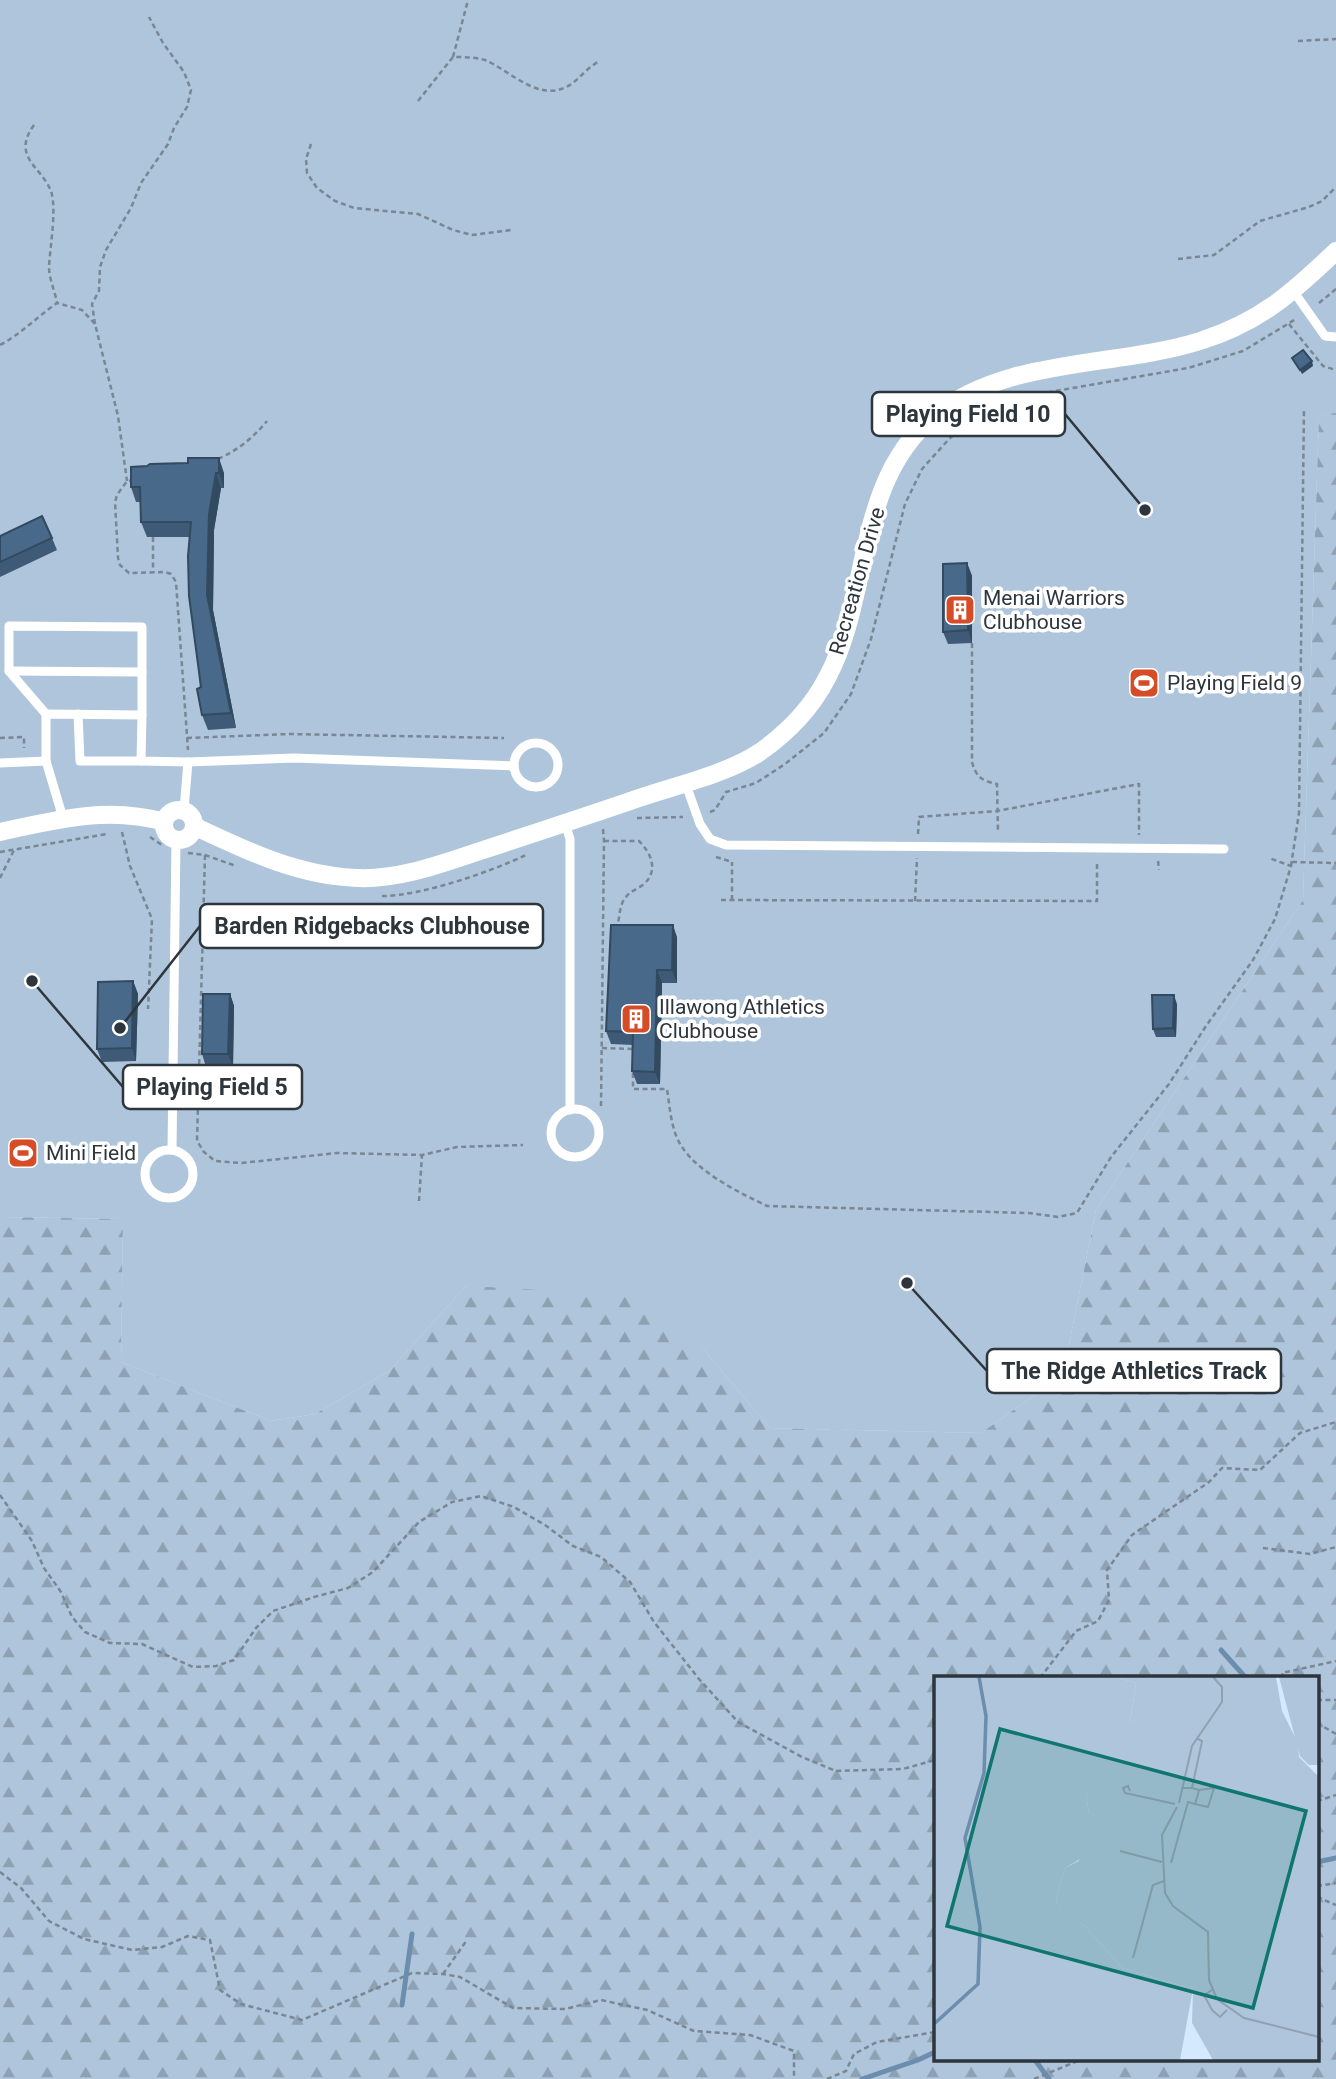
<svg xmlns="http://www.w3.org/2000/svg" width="1336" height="2079" viewBox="0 0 1336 2079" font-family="Roboto,sans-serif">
	<defs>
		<pattern id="forest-firs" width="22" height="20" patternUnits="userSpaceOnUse" patternTransform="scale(1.75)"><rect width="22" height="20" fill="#aec5db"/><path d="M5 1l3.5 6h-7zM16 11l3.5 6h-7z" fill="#8ea1b3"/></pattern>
	</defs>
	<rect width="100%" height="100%" fill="#d5e9fe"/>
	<polygon fill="#aec5db" points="0,0 1336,0 1336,414 1319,415 1303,900 1096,1210 1063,1375 981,1433 770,1428 703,1349 466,1286 389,1371 315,1414 271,1421 121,1362 123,1219 0,1217"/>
	<path fill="url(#forest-firs)" fill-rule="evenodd" d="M1336,413V2079H0V1217L123,1219L121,1362L271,1421L315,1414L389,1371L466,1286L633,1295L703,1349L770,1428L981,1433L1063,1375L1096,1210L1303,900L1319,415ZM935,1678H1317V2060H935Z"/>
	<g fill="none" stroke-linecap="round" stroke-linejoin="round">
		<g stroke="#6b8eaf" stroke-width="5">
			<polyline points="1221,1650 1246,1678"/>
			<polyline points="1317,1862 1336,1858"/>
			<polyline points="402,2005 412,1934"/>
			<polyline points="1035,2060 1049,2079"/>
			<polyline points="862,2079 918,2060 935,2052"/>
		</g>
		<g stroke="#798694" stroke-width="2.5" stroke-dasharray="5 3.5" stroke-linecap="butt">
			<polyline points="1298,41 1336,39"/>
			<polyline points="453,57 468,0"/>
			<path d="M418,101L453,57C464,57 475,57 485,60C509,70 536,100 564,88C577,83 585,69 598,62"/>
			<path d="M34,125C11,157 41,166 51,191C57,210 50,246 49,267C49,279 55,291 57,303"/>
			<polyline points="311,144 306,159 307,173 317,188 335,201 354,208 418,214 453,230 472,235 511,230"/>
			<polyline points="1178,259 1214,255 1260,221 1309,207 1322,201 1336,187"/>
			<polyline points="1319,303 1336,289"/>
			<polyline points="95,324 92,304 99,291 100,267 106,250 131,208 141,183 168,144 174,128 187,107 191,90 184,72 163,43 149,17"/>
			<polyline points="1289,324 1323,366 1336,370"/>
			<path d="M0,345C21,334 37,317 57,303L82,310L95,324L118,416L127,481"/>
			<path d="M218,459C238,450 253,438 267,421"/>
			<polyline points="134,480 127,481 117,495 115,502 118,558 120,565 129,573 165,572 171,574 176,582 188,750"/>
			<polyline points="153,537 153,573"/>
			<path d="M972,643V762C976,777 982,781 997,784L998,833"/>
			<polyline points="0,738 24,737 24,748"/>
			<polyline points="187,738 289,734 504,738"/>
			<polyline points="710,812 715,810 726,792 756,783 785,764 824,733 851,694 871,639 905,504 922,469 949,439 975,417 1015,398 1188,368 1243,351 1296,319"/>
			<polyline points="637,818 683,817"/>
			<polyline points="122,832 130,866 152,919 148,1009"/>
			<polyline points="918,834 919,817 997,811 1139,784 1139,835"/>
			<polyline points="150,837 162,845"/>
			<path d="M604,841H639C651,853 659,870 644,884C638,889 630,891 626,897C618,906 621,918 616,928"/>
			<polyline points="0,852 107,834"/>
			<polyline points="188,853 205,855 236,866"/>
			<polyline points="205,855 197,1141 204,1152 215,1161 241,1163 337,1153 422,1155 457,1147 523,1145"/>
			<polyline points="716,857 732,862"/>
			<polyline points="1158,861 1159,870"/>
			<polyline points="1292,862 1336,863"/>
			<polyline points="1291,866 1299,813 1304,408"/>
			<polyline points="0,878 14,850"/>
			<path d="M382,896C421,896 490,872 526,855"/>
			<polyline points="721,900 1097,901 1097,861"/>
			<polyline points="732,900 732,862"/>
			<polyline points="915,901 917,858"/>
			<polyline points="602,1048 633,1049"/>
			<path d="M633,1073V1089H667C670,1108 671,1131 682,1147C699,1173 740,1193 767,1206L1029,1213L1058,1217L1077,1213L1111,1157L1169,1084L1206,1026L1253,960L1275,919L1291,866L1269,858"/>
			<polyline points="601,1106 604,841 603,829"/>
			<polyline points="419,1201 422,1155"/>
			<polyline points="0,1495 32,1541 44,1568 61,1592 72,1617 85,1632 110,1643 142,1644 193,1667 216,1666 234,1660 256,1628 273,1611 314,1597 348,1588 373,1572 419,1522 452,1502 481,1496 514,1507 545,1525 573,1546 601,1557 630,1582 654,1622 699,1679 738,1722 802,1757 836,1771 903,1769 935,1760"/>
			<polyline points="1263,1548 1310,1554 1336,1547"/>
			<polyline points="1040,1678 1076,1631 1098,1621 1109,1600 1107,1570 1132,1535 1209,1482 1222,1468 1260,1470 1300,1433 1336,1422"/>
			<polyline points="1284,1678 1282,1673 1336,1661"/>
			<polyline points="1317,1700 1336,1700"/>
			<polyline points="1317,1723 1336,1734"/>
			<polyline points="1317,1801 1336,1795"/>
			<polyline points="0,1872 21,1888 49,1921 84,1939 132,1950 162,1947 188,1936 210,1940 220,1990 241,2004 302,2020 412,1973 443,1974 460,1977 513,2008 565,2009 601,2000 647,2010 694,2031 750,2035 794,2051 794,2079"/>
			<polyline points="1317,1886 1336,1883"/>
			<polyline points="1317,1897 1336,1905"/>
			<polyline points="443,1974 467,1940"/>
			<polyline points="827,2079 846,2071 854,2054 877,2042 935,2032"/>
			<polyline points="1034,2079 1080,2060"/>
		</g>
		<g stroke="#fff" stroke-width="9">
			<polyline points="1294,292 1325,336 1336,337"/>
			<polyline points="9,671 142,672"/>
			<polyline points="46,714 9,671 9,626 142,627 142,715"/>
			<polyline points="78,714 80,761 141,761"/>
			<circle cx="536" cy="765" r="22"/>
			<polyline points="46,761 46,714 142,715 141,761 188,762 294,758 514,766"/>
			<polyline points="0,763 46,761 63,818"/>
			<polyline points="685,782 700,824 710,839 726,845 1224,849"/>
			<polyline points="184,810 188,762"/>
			<polyline points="565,823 570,839 570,1110"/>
			<circle cx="575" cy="1133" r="24"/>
			<polyline points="172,1150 176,840"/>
			<circle cx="169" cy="1174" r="24"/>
		</g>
		<g stroke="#fff" stroke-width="18">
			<circle cx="179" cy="825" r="15"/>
			<path d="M194,826C247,851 298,876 357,878C400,880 443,863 483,850C535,833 587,816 639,798C677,785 727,774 760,752C787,733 812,707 827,678C872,594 854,482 934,416C1005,357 1114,368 1200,341C1260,322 1292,293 1336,251"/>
			<path d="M0,832C55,820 108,806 164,822"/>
		</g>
	</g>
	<g fill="#3e5a76">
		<polygon points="131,467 224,473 224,488 221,488 214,530 213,610 236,728 208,730 202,715 190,537 147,537 141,522 141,502 136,502 131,487"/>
		<polygon points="0,536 52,538 57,550 0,577"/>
		<polygon points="967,563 972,576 972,643 948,644 943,632"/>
		<polygon points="677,937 677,983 662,983 660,1084 637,1084 632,1071 633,1045 611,1044 606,1031"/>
		<polygon points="133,981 138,994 136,1061 102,1062 97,1049"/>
		<polygon points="230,994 234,1006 233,1067 206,1067 202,1054"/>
		<polygon points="1177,1004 1176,1037 1156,1037 1153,1029"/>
	</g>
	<g fill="#324a60">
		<polygon points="1312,361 1313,366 1302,374 1300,370"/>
		<polygon points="219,458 224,473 224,488 219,473"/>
		<polygon points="216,473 221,488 214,530 213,610 236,728 231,713 207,595 209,514"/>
		<polygon points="967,563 972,576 972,643 968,630"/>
		<polygon points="673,925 677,937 677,983 672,970"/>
		<polygon points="657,970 662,983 660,1084 655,1072"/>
		<polygon points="133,981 138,994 136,1061 132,1048"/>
		<polygon points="230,994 234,1006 233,1067 228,1054"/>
		<polygon points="1174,995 1177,1004 1176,1037 1173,1028"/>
	</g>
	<g fill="#486989" stroke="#324a60" stroke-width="2">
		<polygon points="1303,350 1312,361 1300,370 1292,358"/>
		<polygon points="188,458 219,458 219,473 216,473 209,514 207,595 231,713 202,715 197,689 201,687 189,596 188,556 191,522 141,522 140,487 131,487 131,467 147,466 150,464 188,463"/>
		<polygon points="42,516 52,538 0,562 0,536"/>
		<polygon points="967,563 968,630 943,632 943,564"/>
		<polygon points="611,925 673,925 672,970 657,970 655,1072 632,1071 633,1032 606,1031"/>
		<polygon points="133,981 132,1048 97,1049 98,982"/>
		<polygon points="203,994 230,994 228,1054 202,1054"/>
		<polygon points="1152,995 1174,995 1173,1028 1153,1029"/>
	</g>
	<defs>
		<g id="building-square" transform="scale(1.575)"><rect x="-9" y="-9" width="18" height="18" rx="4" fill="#d54c26" stroke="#fff"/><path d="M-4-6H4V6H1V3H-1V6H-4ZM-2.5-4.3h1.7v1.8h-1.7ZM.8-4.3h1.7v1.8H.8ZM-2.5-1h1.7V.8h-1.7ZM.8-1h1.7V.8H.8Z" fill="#fff"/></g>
		<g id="stadium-square" transform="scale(1.575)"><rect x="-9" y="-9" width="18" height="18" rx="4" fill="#d54c26" stroke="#fff"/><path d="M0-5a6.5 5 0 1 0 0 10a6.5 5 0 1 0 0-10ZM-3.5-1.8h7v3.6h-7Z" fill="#fff"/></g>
	</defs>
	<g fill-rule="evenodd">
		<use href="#building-square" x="960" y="610"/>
		<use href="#stadium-square" x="1144" y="683"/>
		<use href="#building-square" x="636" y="1019"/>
		<use href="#stadium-square" x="23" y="1153"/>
	</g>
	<g text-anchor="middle" stroke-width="7" stroke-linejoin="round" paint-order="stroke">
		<g font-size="21" fill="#2d353d" stroke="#fff">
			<text transform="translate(857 581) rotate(-74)" y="7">Recreation Drive</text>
		</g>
		<g font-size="21" fill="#2d353d" stroke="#fff" text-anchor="start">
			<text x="983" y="605">Menai Warriors<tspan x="983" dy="24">Clubhouse</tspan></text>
			<text x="1167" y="690">Playing Field 9</text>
			<text x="659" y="1014">Illawong Athletics<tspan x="659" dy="24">Clubhouse</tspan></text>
			<text x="46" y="1160">Mini Field</text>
		</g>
	</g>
	<g transform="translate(934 1676)">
		<rect width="385" height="385" fill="#d5e9fe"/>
		<path d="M182,1H342L348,35L364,67L365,81L385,101V384H279L258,347L259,313L188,292L150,249L127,238L122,223L131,192L145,185L155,138L152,119L196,47L202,7Z" fill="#aec5db"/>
		<path d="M0,1H182L202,7L196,47L202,55L188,105L167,99L152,119L155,138L164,153L156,177L131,192L122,223L127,237L150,249L188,292L259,313L246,384H0ZM345,1H385V89H375L366,80Z" fill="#aec5db"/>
		<path fill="none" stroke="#6b8eaf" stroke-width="3.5" d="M0,348L44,308L46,251L31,162L50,97L52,40L45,1"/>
		<path fill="none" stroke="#92a1b1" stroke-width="2" d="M249,112H258L268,65L262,62M196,115L194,110L189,112L191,117L241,128M245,127L258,70L288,26V11L279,1M261,128L274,131L280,112L265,114M243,131L228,159L231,217L239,230L274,256L275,304L283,323L310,342L385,361M186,175L228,186M239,181L237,187L254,126L261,128L264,118L265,114L258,112M199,282L219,209L230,205M278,314L270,319L278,334L286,341L293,334"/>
		<path fill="#0f766e" fill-opacity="0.15" stroke="#0f766e" stroke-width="3.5" d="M66,53L372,135L319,332L13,250Z"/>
		<rect width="385" height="385" fill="none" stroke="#2d353d" stroke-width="3.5"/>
	</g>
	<path fill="none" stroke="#2d353d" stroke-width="2.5" d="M1145 510L1065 414M120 1028L200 926M32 981L123 1087M907 1283L987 1371"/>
	<g fill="#2d353d" stroke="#fff" stroke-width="2.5">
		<circle cx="1145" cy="510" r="7"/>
		<circle cx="120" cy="1028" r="7"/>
		<circle cx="32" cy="981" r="7"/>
		<circle cx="907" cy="1283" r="7"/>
	</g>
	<g fill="#fff" stroke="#2d353d" stroke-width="2.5">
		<rect x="872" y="392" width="193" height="44" rx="7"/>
		<rect x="200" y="904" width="343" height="44" rx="7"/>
		<rect x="123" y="1065" width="179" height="44" rx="7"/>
		<rect x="987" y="1349" width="294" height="44" rx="7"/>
	</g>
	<g font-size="23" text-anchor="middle" font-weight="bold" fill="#2d353d">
		<text x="968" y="422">Playing Field 10</text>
		<text x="372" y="934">Barden Ridgebacks Clubhouse</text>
		<text x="212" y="1095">Playing Field 5</text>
		<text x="1134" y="1379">The Ridge Athletics Track</text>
	</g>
</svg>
